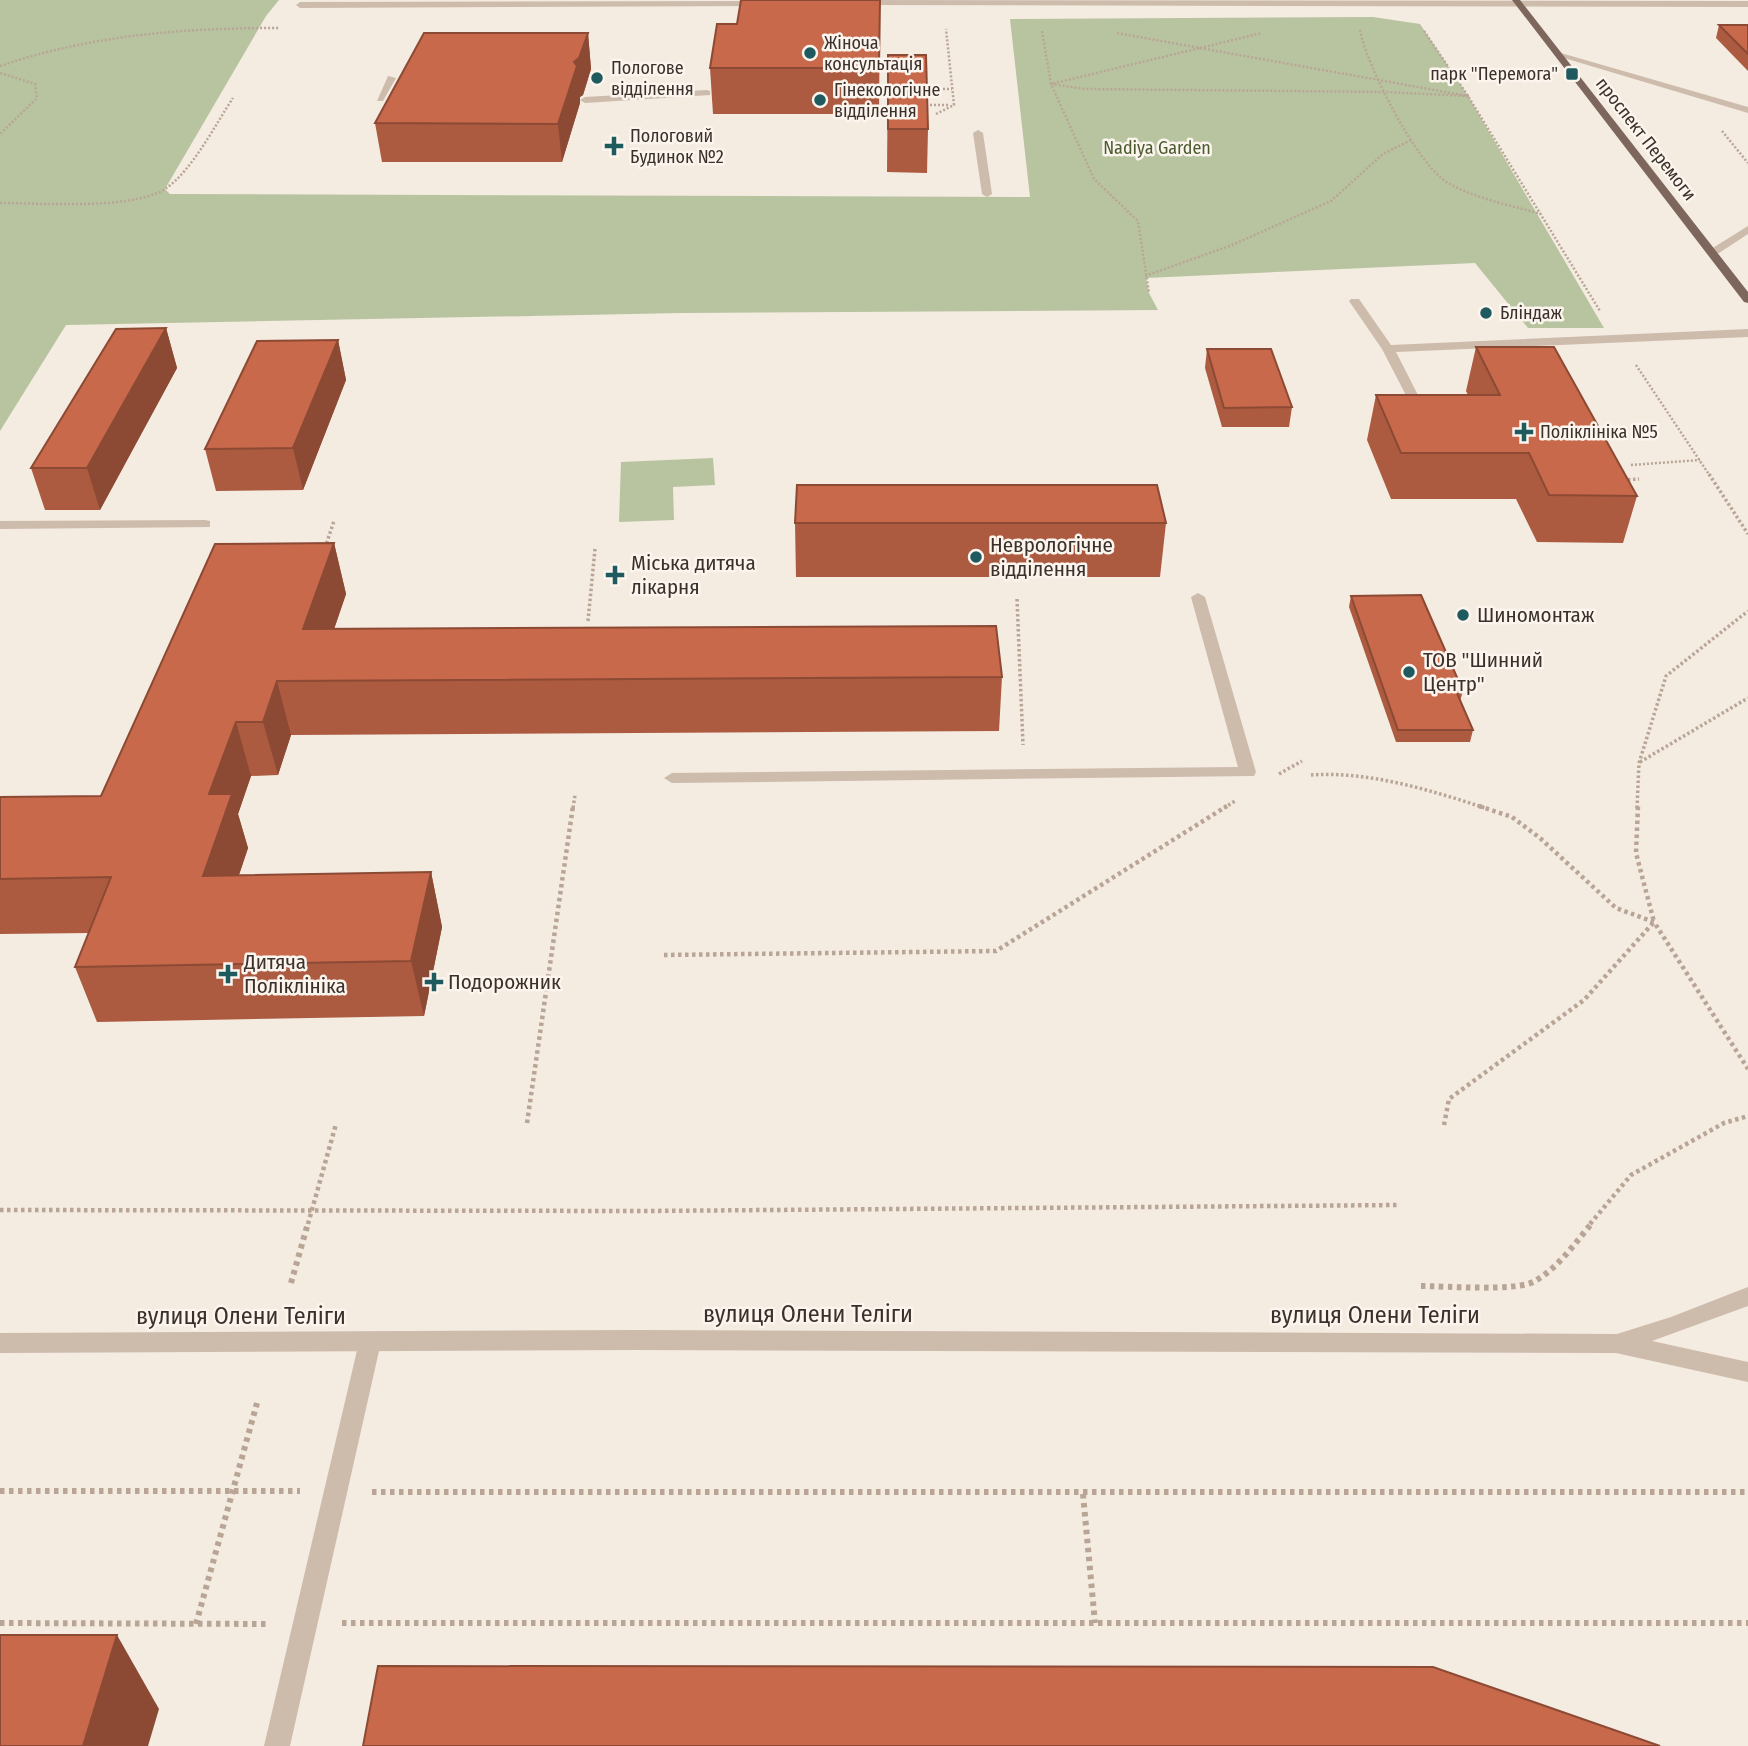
<svg xmlns="http://www.w3.org/2000/svg" width="1748" height="1746" viewBox="0 0 1748 1746" font-family="'Fira Sans Condensed',sans-serif">
	<rect width="100%" height="100%" fill="#f4ebe1"/>
	<g fill="#b8c4a0">
		<polygon points="0,0 279,0 266,16 165,189 170,194 1030,197 1010,19 1373,17 1420,24 1468,96 1604,328 1528,328 1475,263 1146,278 1149,293 1158,310 681,313 66,325 0,431"/>
		<polygon points="713,458 715,485 673,487 674,520 619,522 621,462"/>
	</g>
	<g fill="none" stroke-linecap="round" stroke-linejoin="round">
		<g stroke="#b9a596" stroke-width="2.5" stroke-dasharray="2 2" stroke-linecap="butt">
			<path d="M1360,30C1366,65 1418,166 1448,183C1476,199 1510,205 1541,214"/>
			<polyline points="1042,31 1051,84 1094,179 1138,221 1149,293"/>
			<polyline points="1424,31 1468,96 1600,311"/>
			<polyline points="1117,33 1200,48"/>
			<polygon points="1200,48 1468,96 1386,92 1085,89 1051,84"/>
			<polyline points="1200,48 1262,33"/>
			<path d="M0,66C91,35 183,28 279,28"/>
			<polyline points="0,73 35,84 37,98 0,134"/>
			<polyline points="874,89 894,89"/>
			<polyline points="923,89 952,89"/>
			<polyline points="926,105 949,105"/>
			<polyline points="936,114 954,105 946,29"/>
			<polyline points="1722,131 1748,163"/>
			<path d="M0,203C40,203 133,210 165,189C192,171 215,125 233,98"/>
			<polyline points="1145,276 1232,245 1331,201 1383,154 1411,140"/>
			<polyline points="1636,365 1710,476"/>
			<polyline points="1631,465 1700,460"/>
		</g>
		<g stroke="#b9a596" stroke-width="3.5" stroke-dasharray="2.5 2.5" stroke-linecap="butt">
			<polyline points="1709,474 1748,534"/>
			<polyline points="1623,480 1639,479"/>
			<polyline points="325,548 334,521"/>
			<polyline points="1017,599 1023,745"/>
			<polyline points="588,621 595,549"/>
			<polyline points="1640,762 1748,698"/>
			<polyline points="1279,774 1302,761"/>
			<path d="M1311,775C1369,771 1430,790 1485,808"/>
			<polyline points="573,808 575,795"/>
			<polyline points="1224,808 1235,801"/>
			<polyline points="1637,808 1639,763 1666,676 1748,611"/>
		</g>
		<g stroke="#b9a596" stroke-width="4.5" stroke-dasharray="3.5 3.5" stroke-linecap="butt">
			<polyline points="1479,806 1512,817 1540,838 1616,908 1654,922 1748,1069"/>
			<polyline points="664,955 996,951 1227,806"/>
			<polyline points="527,1123 573,806"/>
			<polyline points="1444,1125 1449,1099 1584,1000 1654,922 1636,853 1638,806"/>
			<polyline points="0,1210 645,1211 1400,1205"/>
			<polyline points="308,1224 336,1124"/>
			<polyline points="1590,1224 1631,1175 1724,1123 1748,1116"/>
		</g>
		<g stroke="#b9a596" stroke-width="6" stroke-dasharray="4.5 4.5" stroke-linecap="butt">
			<polyline points="291,1283 308,1223"/>
			<path d="M1421,1286C1445,1286 1517,1292 1535,1281C1558,1268 1575,1243 1592,1223"/>
			<polyline points="0,1491 300,1491"/>
			<polyline points="372,1492 1748,1492"/>
			<polyline points="1083,1494 1095,1623"/>
			<polyline points="0,1623 270,1624"/>
			<polyline points="342,1623 1748,1623"/>
			<polyline points="196,1624 257,1403"/>
		</g>
		<g fill="#cdbbac" fill-rule="evenodd">
			<polygon points="1554,51 1748,107 1748,113 1554,55"/>
			<polygon points="388,76 396,78 383,101 377,101"/>
			<polygon points="707,90 710,91 710,95 585,103 580,100 585,97"/>
			<polygon points="978,130 983,133 992,194 987,197 982,194 973,133"/>
			<polygon points="1748,226 1748,234 1716,255 1708,255 1708,251"/>
			<polygon points="1351,299 1359,299 1391,345 1748,329 1748,337 1396,352 1422,403 1416,407 1410,403 1382,349 1349,301"/>
			<polygon points="205,520 210,521 210,527 0,529 0,521"/>
			<polygon points="1198,593 1205,597 1256,772 1254,776 672,783 664,778 672,773 1238,767 1191,597"/>
			<polygon points="370,1332 378,1335 381,1342 290,1746 264,1746 359,1342 362,1335"/>
		</g>
		<g fill="#cdbbac" fill-rule="evenodd">
			<polygon points="856,0 1748,1 1748,7 853,5"/>
			<polygon points="765,1 768,6 300,8 296,5 300,2"/>
		</g>
		<polygon fill="#cdbbac" fill-rule="evenodd" points="1748,1287 1748,1306 1652,1341 1748,1362 1748,1382 1616,1353 637,1350 0,1353 0,1333 637,1330 1617,1334 1671,1317"/>
		<polygon fill="#7d675c" fill-rule="evenodd" points="1512,0 1520,0 1748,292 1748,303 1744,302"/>
	</g>
	<g fill="#ac5a40">
		<polygon points="880,0 879,114 713,114 710,68 737,24"/>
		<polygon points="1719,25 1748,25 1748,71 1716,38"/>
		<polygon points="588,33 591,69 583,95 580,97 580,103 562,162 382,162 375,123"/>
		<polygon points="888,55 928,129 927,173 887,172"/>
		<polygon points="166,328 177,368 100,510 45,510 31,468"/>
		<polygon points="338,340 346,380 303,490 216,491 205,449"/>
		<polygon points="1476,347 1637,496 1623,543 1537,542 1516,499 1391,499 1367,440 1376,395 1468,395 1466,391"/>
		<polygon points="1207,349 1292,407 1289,427 1222,427 1205,368"/>
		<polygon points="795,523 1166,523 1160,577 796,577"/>
		<polygon points="334,543 346,594 334,629 1002,677 999,731 291,735 278,775 251,776 238,814 248,848 239,875 431,872 442,927 424,1016 97,1022 75,967 89,933 0,934 0,797 101,796"/>
		<polygon points="1351,596 1463,691 1460,701 1473,730 1470,742 1396,742 1349,607"/>
	</g>
	<g fill="#8c4a34">
		<polygon points="588,33 591,69 583,95 580,97 580,103 562,162 558,124 574,62"/>
		<polygon points="166,328 177,368 100,510 87,468"/>
		<polygon points="338,340 346,380 303,490 293,448"/>
		<polygon points="334,543 346,594 316,682 303,629"/>
		<polygon points="277,681 291,735 278,775 263,722"/>
		<polygon points="236,722 251,776 238,814 248,848 220,931 203,876 209,794"/>
		<polygon points="431,872 442,927 424,1016 411,961"/>
		<polygon points="117,1635 159,1709 148,1746 83,1746"/>
	</g>
	<g fill="#c8694b" stroke="#8c4a34" stroke-width="2">
		<polygon points="741,0 880,0 879,68 710,68 717,24 737,24"/>
		<polygon points="1719,25 1748,25 1748,54"/>
		<polygon points="424,33 588,33 579,58 574,62 577,66 558,124 375,123"/>
		<polygon points="888,55 926,55 928,129 888,129"/>
		<polygon points="166,328 87,468 31,468 116,329"/>
		<polygon points="338,340 293,448 205,449 257,341"/>
		<polygon points="1476,347 1554,347 1637,496 1549,495 1529,453 1401,453 1376,395 1500,395"/>
		<polygon points="1207,349 1271,349 1292,407 1224,408"/>
		<polygon points="797,485 1157,485 1166,523 795,523"/>
		<polygon points="334,543 303,629 996,626 1002,677 277,681 263,722 236,722 209,794 232,794 203,876 431,872 411,961 75,967 111,877 0,879 0,797 101,796 215,544"/>
		<polygon points="1421,595 1463,691 1456,691 1473,730 1398,730 1351,596"/>
		<polygon points="0,1635 117,1635 83,1746 0,1746"/>
		<polygon points="378,1666 1433,1667 1660,1746 363,1746"/>
	</g>
	<g fill="#1f5a5e" stroke="#fbf5ee" stroke-width="2.5">
		<circle cx="810" cy="53" r="7"/>
		<rect x="1565" y="67" width="14" height="14" rx="3.5"/>
		<circle cx="597" cy="78" r="7"/>
		<circle cx="820" cy="100" r="7"/>
		<path d="M610.5 135.5h7v7h7v7h-7v7h-7v-7h-7v-7h7z"/>
		<circle cx="1486" cy="313" r="7"/>
		<path d="M1520.5 421.5h7v7h7v7h-7v7h-7v-7h-7v-7h7z"/>
		<circle cx="976" cy="557" r="7"/>
		<path d="M611.5 564.5h7v7h7v7h-7v7h-7v-7h-7v-7h7z"/>
		<circle cx="1463" cy="615" r="7"/>
		<circle cx="1409" cy="672" r="7"/>
		<path d="M224.5 963.5h7v7h7v7h-7v7h-7v-7h-7v-7h7z"/>
		<path d="M430.5 971.5h7v7h7v7h-7v7h-7v-7h-7v-7h7z"/>
	</g>
	<g text-anchor="middle" stroke-width="5" stroke-linejoin="round" paint-order="stroke">
		<g font-size="18" fill="#3b302b" stroke="#fbf5ee" text-anchor="start">
			<text x="824" y="49">Жіноча<tspan x="824" dy="21">консультація</tspan></text>
			<text x="611" y="74">Пологове<tspan x="611" dy="21">відділення</tspan></text>
			<text x="1558" y="80" text-anchor="end">парк "Перемога"</text>
			<text x="834" y="96">Гінекологічне<tspan x="834" dy="21">відділення</tspan></text>
			<text x="630" y="142">Пологовий<tspan x="630" dy="21">Будинок №2</tspan></text>
			<text x="1500" y="319">Бліндаж</text>
			<text x="1540" y="438">Поліклініка №5</text>
		</g>
		<g font-size="18" fill="#3b302b" stroke="#fbf5ee">
			<text transform="translate(1646 139) rotate(52)" y="6">проспект Перемоги</text>
		</g>
		<g font-size="18" fill="#4a5a2e" stroke="#fbf5ee">
			<text x="1157" y="154">Nadiya Garden</text>
		</g>
		<g font-size="21" fill="#3b302b" stroke="#fbf5ee" text-anchor="start">
			<text x="990" y="552">Неврологічне<tspan x="990" dy="24">відділення</tspan></text>
			<text x="631" y="570">Міська дитяча<tspan x="631" dy="24">лікарня</tspan></text>
			<text x="1477" y="622">Шиномонтаж</text>
			<text x="1423" y="667">ТОВ "Шинний<tspan x="1423" dy="24">Центр"</tspan></text>
			<text x="244" y="969">Дитяча<tspan x="244" dy="24">Поліклініка</tspan></text>
			<text x="448" y="989">Подорожник</text>
		</g>
		<g font-size="24" fill="#3b302b" stroke="#fbf5ee">
			<text x="808" y="1322">вулиця Олени Теліги</text>
			<text x="1375" y="1323">вулиця Олени Теліги</text>
			<text x="241" y="1324">вулиця Олени Теліги</text>
		</g>
	</g>
</svg>
